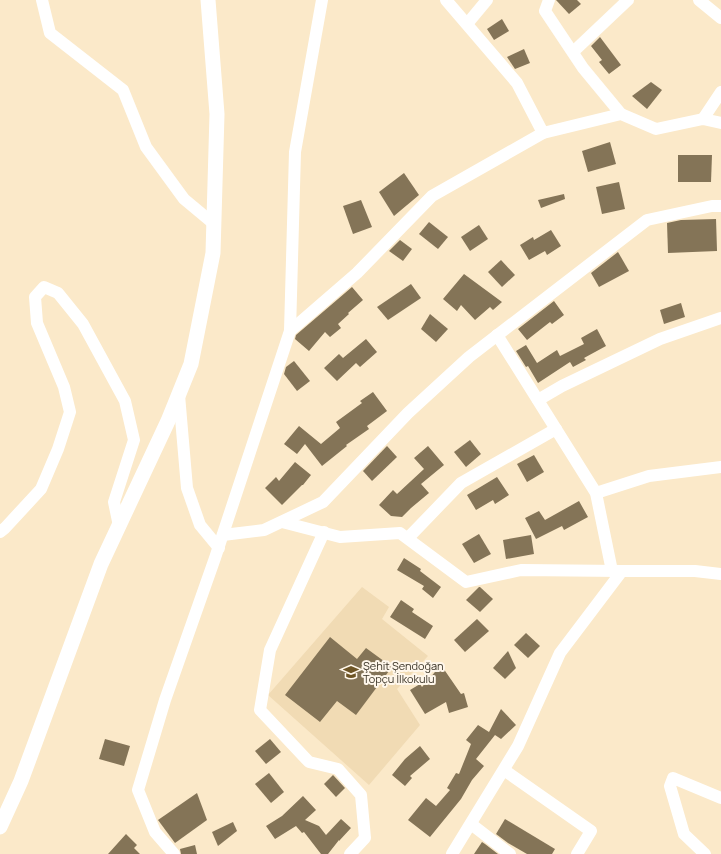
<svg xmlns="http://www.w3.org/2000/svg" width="721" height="854" viewBox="0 0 721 854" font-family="Manrope,sans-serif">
	<rect width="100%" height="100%" fill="#fbe9c9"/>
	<polygon fill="#f1dbb4" points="362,587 389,607 382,619 428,656 397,689 420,725 369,785 268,695"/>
	<g fill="#847457">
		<polygon points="556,0 577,0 581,4 569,14"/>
		<polygon points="502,19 509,31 494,40 487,29"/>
		<polygon points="600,37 621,65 609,74 599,62 602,60 591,46"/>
		<polygon points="524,49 530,63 515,69 507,57"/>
		<polygon points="651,82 662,90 647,109 632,96"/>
		<polygon points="610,142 616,164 588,172 582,151"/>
		<polygon points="678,155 712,155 711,182 678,182"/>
		<polygon points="404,173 419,195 394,216 379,192"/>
		<polygon points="619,182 625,209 602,214 596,187"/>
		<polygon points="564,194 565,199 541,208 538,200"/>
		<polygon points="361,200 372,227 353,234 343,206"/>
		<polygon points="716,219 717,251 668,253 667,223 681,220"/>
		<polygon points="429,222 448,237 438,249 419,234"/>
		<polygon points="479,225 488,239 470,251 461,237"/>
		<polygon points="551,230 561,246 547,255 545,251 529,260 520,245 533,237 534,240"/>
		<polygon points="400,240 412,249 403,261 389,251"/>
		<polygon points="618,252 629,271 599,287 591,273"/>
		<polygon points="501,260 515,275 502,287 488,272"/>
		<polygon points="464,274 502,302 493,310 490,307 475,320 461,305 457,311 443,299"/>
		<polygon points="411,284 421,298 388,320 377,307"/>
		<polygon points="352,287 363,300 348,313 349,314 338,324 341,328 330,337 325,332 309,351 295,339 296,335"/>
		<polygon points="554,301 564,315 552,324 550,322 527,340 518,329"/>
		<polygon points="681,303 685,317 664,324 660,310"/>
		<polygon points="430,314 448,329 436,342 421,329"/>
		<polygon points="597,329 606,346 584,358 586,360 573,367 570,362 538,383 528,366 526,367 516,351 526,345 537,363 557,350 560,356 584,344 581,338"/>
		<polygon points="366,339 377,352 360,367 356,363 337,381 324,368 339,354 343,358"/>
		<polygon points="294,361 310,381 297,391 284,374 286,367"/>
		<polygon points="373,392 387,411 367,426 369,429 346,445 347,446 322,466 305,444 297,454 284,444 299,426 321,444 340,428 336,422 362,403 360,401"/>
		<polygon points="470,440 481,454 466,467 454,452"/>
		<polygon points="387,446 397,457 372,481 363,471"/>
		<polygon points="428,446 444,465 421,484 429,493 411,508 402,517 391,516 379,505 393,490 397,494 424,469 414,458"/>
		<polygon points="534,455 544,472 527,482 517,464"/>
		<polygon points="295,462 311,475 303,485 302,485 282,505 265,488 276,477 279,481"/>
		<polygon points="497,477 509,495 495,504 493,500 476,510 467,495"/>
		<polygon points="579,501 588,517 564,530 562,526 536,539 525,518 539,511 545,520"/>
		<polygon points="479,534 491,554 474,563 462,544"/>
		<polygon points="531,535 534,554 506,559 503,540"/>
		<polygon points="404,558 421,569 420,571 441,587 433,598 422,589 424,586 397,570"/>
		<polygon points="479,587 480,587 493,599 480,612 466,600"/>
		<polygon points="401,600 414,609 412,612 433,626 425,639 390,617"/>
		<polygon points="477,619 489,631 465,652 454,640"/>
		<polygon points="526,633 540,646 528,658 514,645"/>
		<polygon points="330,637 357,659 366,648 392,667 356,715 337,701 320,722 285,695"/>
		<polygon points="508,651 516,668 505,679 493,668"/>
		<polygon points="441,665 461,694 464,693 468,707 449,713 446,702 425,714 410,690 420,684 422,687"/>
		<polygon points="501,709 516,725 501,739 495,735 476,759 484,766 472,780 461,799 430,837 408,820 426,798 436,806 450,790 447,788 456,773 459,774 471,744 466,740 478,725 489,732"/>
		<polygon points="105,739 130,746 124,766 99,759"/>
		<polygon points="270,739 281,752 266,764 255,751"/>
		<polygon points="420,746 430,759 410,776 412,778 405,786 392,775 405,759"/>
		<polygon points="269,773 284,792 271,803 255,784"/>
		<polygon points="333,775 345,788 336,797 324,784"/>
		<polygon points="197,793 207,820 175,843 158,820"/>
		<polygon points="303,796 316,810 305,820 319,826 326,835 341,819 351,828 339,841 339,840 328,854 321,854 304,832 302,833 296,826 275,839 266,826 282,816"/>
		<polygon points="505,819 555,849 552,854 527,854 508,843 496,834"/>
		<polygon points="233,822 237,831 218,846 212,832"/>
		<polygon points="126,834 137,845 134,848 140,854 108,854"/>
		<polygon points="482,842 485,844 498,854 474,854"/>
		<polygon points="195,845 197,854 181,854 180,849"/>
	</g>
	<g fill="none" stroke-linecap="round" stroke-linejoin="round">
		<g stroke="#fff" stroke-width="12">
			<polyline points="42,0 50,33 123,90 146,147 184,199 214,224"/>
			<polyline points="446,0 517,83 543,133"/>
			<polyline points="549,0 545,11 583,68 621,114"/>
			<polyline points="699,0 721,18"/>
			<polyline points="467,24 487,0"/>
			<polyline points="573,52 628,0"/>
			<polyline points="703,119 721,92"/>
			<polyline points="290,331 357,273 432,196 543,133 621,114 656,129 703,119 721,123"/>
			<polyline points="497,335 596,493 612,571"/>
			<polyline points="179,395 187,488 200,525 219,548"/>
			<polyline points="538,400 562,386 660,339 721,318"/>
			<polyline points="596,493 649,476 721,467"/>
			<polyline points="282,522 340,537 400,533 466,582 521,570 622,571"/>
			<polyline points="0,532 5,528 41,489 58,449 70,412 64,387 37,323 35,297 44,287 58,293 83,324 125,401 134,440 114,502 119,526"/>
			<polyline points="324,532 270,650 260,710 309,762 338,769 361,795 365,838 350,854"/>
			<polyline points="223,535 264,530 323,502 408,413 469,357 647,220 712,206 721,206"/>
			<polyline points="408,538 461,483 556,429"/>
			<polyline points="504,770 591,831 577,854"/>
			<polyline points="471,824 510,854"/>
			<polyline points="174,854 155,832 138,790 165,700 215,558 290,331 295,152 322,0"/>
			<polyline points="452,854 518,746 560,653 622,571 695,571 721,574"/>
			<polyline points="705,854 684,834 670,786 673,778 721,798"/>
		</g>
		<polyline stroke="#fff" stroke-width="15" points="0,827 21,781 101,564 168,421 191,364 213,253 217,114 208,0"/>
	</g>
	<defs>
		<g id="school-bare" transform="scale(1.2)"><path d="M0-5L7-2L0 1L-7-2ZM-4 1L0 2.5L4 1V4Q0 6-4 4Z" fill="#6e5526" stroke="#fff7eb" stroke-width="2.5" paint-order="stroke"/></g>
	</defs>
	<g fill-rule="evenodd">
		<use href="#school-bare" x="351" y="672"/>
	</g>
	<g text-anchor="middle" stroke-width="4" stroke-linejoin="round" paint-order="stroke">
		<g font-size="11" fill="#393225" stroke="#fff7eb" text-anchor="start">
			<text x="363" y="670">Şehit Şendoğan<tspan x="363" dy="13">Topçu İlkokulu</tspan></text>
		</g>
	</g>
</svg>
